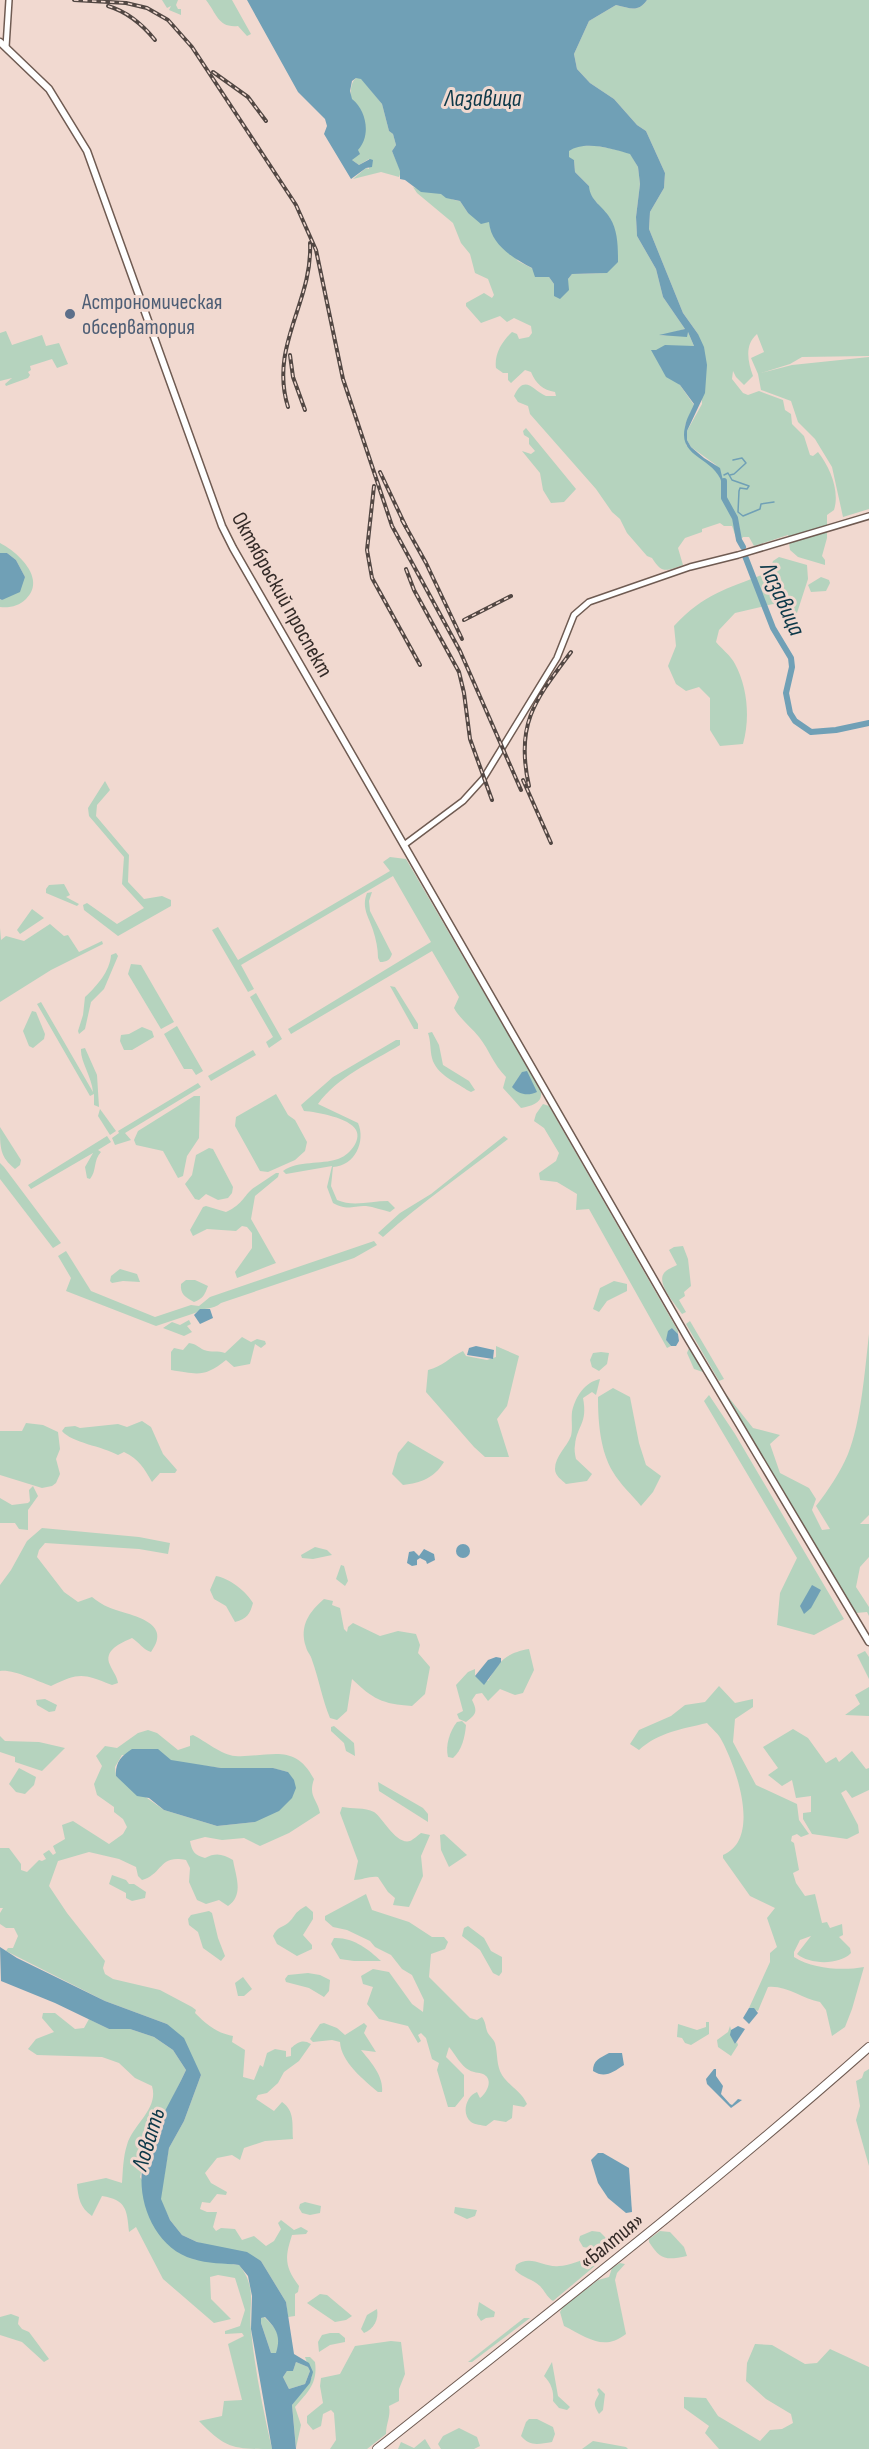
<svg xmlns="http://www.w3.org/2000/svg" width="869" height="2449" viewBox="0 0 869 2449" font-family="'Sofia Sans Condensed',sans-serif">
	<rect width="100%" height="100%" fill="#f1d9d0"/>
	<g fill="#b5d3be" fill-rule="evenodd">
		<polygon points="162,0 178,0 176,5 178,9 181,9 181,15 169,10 171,6 167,8"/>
		<path d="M206,0H232L251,34L247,36L238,26C218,28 217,14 206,0Z"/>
		<path d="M647,0H869V356L802,357L790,364L761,373L792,365L869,357V509L843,517L832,467L815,439L798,422L791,401L761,390L758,374L751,358L764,352L757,334C744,345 748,362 753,376L744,385L736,377L733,371L732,379L743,393L748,395L759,391L783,400L785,410L791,414L792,424L804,436L810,455L813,456L818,452C830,467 840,491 834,510L827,515V538L822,556L825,560V565L798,557L790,550L788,535L754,546L749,537H743L738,543L732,526H724L720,523L702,529V532L685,538L678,548L683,565C666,571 662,574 652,558L647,556L627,533L620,519L612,512L596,489L530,414L528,406L518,402L514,396C525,373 533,391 546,396C547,396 555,396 556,396L555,392C543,390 536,384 531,372L525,370L511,383L508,380V373H503L496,368C494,354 502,341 512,332L517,334L519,339L529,337L532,333L531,326L514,318L507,322L500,316L481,323L466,306V303L484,293L492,298L494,295L488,279L475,273L470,254L461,243L453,223L417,193L413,187C423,192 432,190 442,194C448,197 452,200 460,201L468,213L490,222L518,261L549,277L554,284L568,279L572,274L607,273L610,218L589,194V186L575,172L574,160L569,158V150C585,140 612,149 630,153L638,167L640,184L636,217L637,236L656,269L663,297L685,329L660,336L688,332L694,346C680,347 670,344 656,351L661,368L680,385L694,405L685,425L686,445C701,457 720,467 723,488H725L716,465L691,447L687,440V431L702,404L698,334L683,313L649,229L650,212L664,188L665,173L646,131L637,125L614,99L590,83L577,69L574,54L589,21L616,5C630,8 638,13 647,0Z"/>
		<path d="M356,78H361L382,104L389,131L393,134L396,145L392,151L401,172L399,177L381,172L353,179L366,168L369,169V159L359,165L352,160C354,156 357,152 357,147C357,131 343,88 356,78Z"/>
		<polygon points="6,331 12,345 42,335 46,346 59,343 68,364 57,368 52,359 30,366 31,370 28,372 30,375 28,378 6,386 5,384 12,378 0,381 0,333"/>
		<polygon points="526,428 576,489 564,502 551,503 543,490 540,473 522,451 531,454 535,451 529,444 529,438 524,435 523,431"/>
		<path d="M0,543C18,552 47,579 26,599C19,606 10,608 0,607V599L2,600L25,577L16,560L7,553H0Z"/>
		<path d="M779,557L807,565L808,579L797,613L786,616L781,607L773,604L735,613L719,630L716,642C722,649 731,656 735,664C748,688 750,719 743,744L720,746L710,730V698L699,687L686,691L676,684L668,666L676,646L674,626C706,592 728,589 769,572L773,561Z"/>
		<polygon points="821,577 829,580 830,583 826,591 811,592 808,585"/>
		<polygon points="105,781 110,790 97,805 96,816 129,855 128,882 144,899 162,896 171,900 171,906 118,936 84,910 83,905 87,903 117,924 144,908 122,884 124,857 89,816 88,808"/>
		<path d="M390,857L406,859L540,1089C545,1102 533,1106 521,1108L503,1088L506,1077C493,1064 490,1051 479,1037C471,1027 460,1019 454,1008L459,997L432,951L291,1034L288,1029L431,942L393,876L241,965L254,989L248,992L212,930L218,927L238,960L390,871L383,862Z"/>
		<polygon points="64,884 70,895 66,897 79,904 77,906 46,893 46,889 49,885"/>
		<path d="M372,892L369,901L370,911L392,954C390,960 387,962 380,962L378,958C378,949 376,939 373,930C369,917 361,908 367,893Z"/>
		<polygon points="32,909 44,918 20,934 17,930"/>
		<polygon points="50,924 64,936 68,935 79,952 102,941 103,944 51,970 0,1002 0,928 1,940 6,936 24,941"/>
		<path d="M116,953L118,956L104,989L91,1002L85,1029L79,1034L78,1031L83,1015L85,997C97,986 110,971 111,955Z"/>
		<polygon points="131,964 141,965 174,1022 161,1029 128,974"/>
		<polygon points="390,986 395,987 418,1024 418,1029 414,1029"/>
		<polygon points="256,993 282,1039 269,1048 266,1042 273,1037 250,997"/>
		<path d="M41,1002L93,1092C92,1077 80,1061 81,1049L85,1048L97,1075L99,1107L94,1105V1094L90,1096L37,1004Z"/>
		<polygon points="32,1011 36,1012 45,1034 44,1039 33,1048 29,1046 23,1031"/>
		<polygon points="177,1026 203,1071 196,1075 192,1069 184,1069 164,1034"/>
		<polygon points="142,1027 152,1031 154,1037 132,1050 124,1050 120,1041 121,1035 129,1034"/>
		<path d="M432,1032L439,1045L443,1065L469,1081L475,1090L471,1092L467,1090C454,1081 436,1074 432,1058C430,1050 431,1042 428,1033Z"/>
		<path d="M396,1040H400V1045C372,1062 337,1077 318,1104L358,1123C366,1141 355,1166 333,1167L331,1186L337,1200C353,1207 371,1201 388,1201L395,1208L390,1212C382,1210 374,1207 366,1206C351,1206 348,1211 333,1203L327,1187L332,1166L286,1174L283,1171C299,1160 320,1165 338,1159C348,1156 362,1141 356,1130C350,1118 317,1112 304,1111L301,1105L333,1077Z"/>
		<polygon points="253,1050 256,1055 211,1081 208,1076"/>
		<polygon points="198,1083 201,1087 125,1133 131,1140 115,1145 112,1138 119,1133 118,1131"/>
		<polygon points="276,1094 288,1115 295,1120 307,1142 305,1151 295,1160 268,1172 260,1171 235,1126 236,1117"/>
		<polygon points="194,1096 200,1096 199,1138 187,1156 183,1176 178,1178 163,1151 136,1145 134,1140 138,1131"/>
		<polygon points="543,1104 549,1106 678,1331 678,1334 672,1328 666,1340 671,1346 667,1348 589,1209 576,1210 577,1194 557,1182 540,1180 539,1173 556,1161 559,1153 544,1128 534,1121 536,1114"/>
		<polygon points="100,1109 116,1131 110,1135 98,1116"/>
		<path d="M0,1127L21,1160L20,1165L15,1169C0,1157 0,1148 0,1127Z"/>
		<path d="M107,1136L111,1142L98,1150L101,1152C93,1160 97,1171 90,1179L87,1178L85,1167L93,1153L31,1189L28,1185Z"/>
		<path d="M504,1136L508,1139C466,1172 422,1202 383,1237L378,1233L400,1213L431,1194Z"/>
		<polygon points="209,1148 213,1149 233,1187 232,1193 228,1198 218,1200 206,1194 199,1200 195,1199 185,1184 192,1175 196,1155"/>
		<polygon points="0,1163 4,1167 61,1243 53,1248 0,1179"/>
		<path d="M276,1173H279L278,1177L255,1196L251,1219L276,1263L237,1278L235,1272L252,1248V1233L247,1227L242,1226L236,1231L207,1229L193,1236L190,1230L203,1207L206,1206L226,1212C244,1204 244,1194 255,1187C262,1182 269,1178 276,1173Z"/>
		<path d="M374,1241L377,1245L354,1258L221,1303C213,1310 203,1307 195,1313L156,1326L66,1291L71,1278L58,1256L66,1251L91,1291L155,1317L191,1305L199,1306L210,1297Z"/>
		<path d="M683,1246L688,1259L691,1286L684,1292L685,1296L679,1300L686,1312L682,1314C676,1305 656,1284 664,1273C666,1270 673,1267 677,1265L669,1250L674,1247Z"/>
		<polygon points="120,1269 137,1274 140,1282 123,1281 112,1283 110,1281 111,1276"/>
		<path d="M186,1280H195L208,1286C205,1294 203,1299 194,1302C185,1297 180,1294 181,1284Z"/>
		<polygon points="614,1281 627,1284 627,1291 607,1301 599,1312 593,1309 600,1288"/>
		<polygon points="189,1320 191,1324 187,1326 192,1332 184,1336 163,1328 172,1322 180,1325"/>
		<polygon points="690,1321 724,1379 719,1381 686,1324"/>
		<path d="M869,1334V1515L860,1524H869V1557L860,1567L856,1587L869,1607V1616L867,1612L856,1613L722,1389L753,1428L780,1435L770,1444L780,1473L809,1488L816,1499L812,1510L822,1530L830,1529L816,1506C829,1489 840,1473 848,1454C861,1422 865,1369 869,1334Z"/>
		<path d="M242,1337L251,1342L257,1339L265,1341L266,1344L261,1348L255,1344L250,1364L234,1367L226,1360C204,1378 197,1374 171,1370V1352L174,1348L183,1350L189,1343C196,1344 198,1347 204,1350C211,1353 218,1350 225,1353Z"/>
		<path d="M496,1346L519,1356L507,1406L497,1419L509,1457H485L474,1447L426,1392L428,1370C442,1367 450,1357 463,1351L466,1356L487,1360L496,1357Z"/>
		<polygon points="689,1348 703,1370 703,1372 694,1369 687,1353"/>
		<polygon points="601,1352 609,1353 607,1364 599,1371 592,1367 590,1360 593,1353"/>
		<path d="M600,1379L596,1395L592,1392L583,1398C588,1424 577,1425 575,1445C574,1449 575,1455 576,1459L592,1474L587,1481L566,1484C562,1480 555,1476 555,1469C555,1456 567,1447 571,1436C573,1429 571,1420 572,1412C575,1397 585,1382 600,1379Z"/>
		<path d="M613,1388L630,1397L639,1443L646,1465L661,1476L653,1492L641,1506C632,1495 620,1484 613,1472C600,1451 598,1421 598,1397Z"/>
		<polygon points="709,1395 735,1434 844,1619 814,1635 777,1625 780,1593 797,1558 704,1401"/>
		<path d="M142,1421L151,1427L163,1454L177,1470L175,1473H160L152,1482C144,1468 139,1459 124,1452L118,1455C102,1446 72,1443 62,1431L65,1427L75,1426L80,1428L118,1424L127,1427Z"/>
		<polygon points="26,1423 43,1425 58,1432 60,1449 56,1459 60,1474 56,1483 52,1486 42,1488 0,1475 0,1431 22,1431"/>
		<path d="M408,1441L444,1462C434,1478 421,1483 403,1485L392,1474L398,1453Z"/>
		<polygon points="33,1486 38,1496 28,1510 28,1530 19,1529 15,1523 0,1523 0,1498 12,1505 28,1503 30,1501 29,1490"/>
		<path d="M42,1528L139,1537L170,1543L168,1554L139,1549L45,1543L39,1550L37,1557L64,1592L78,1602L92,1597C97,1601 103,1605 108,1607C126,1615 175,1620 151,1652C142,1649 140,1643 132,1638C121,1643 103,1650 110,1665C113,1672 117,1676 118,1683L112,1685C82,1674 81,1672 51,1686C37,1681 13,1669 0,1671V1585L11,1570L27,1541Z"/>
		<polygon points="315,1547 327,1550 332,1555 313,1559 302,1558 301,1555"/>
		<polygon points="341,1565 344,1566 348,1581 345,1586 336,1579"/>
		<path d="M216,1576C229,1578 246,1591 253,1603C250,1614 247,1619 235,1622L226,1606L214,1599L210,1590Z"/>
		<path d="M324,1599L333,1601L332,1605L340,1608L344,1629L347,1632L348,1627L353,1623L380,1636L398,1631L416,1634L420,1645L418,1653L430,1667L425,1694L412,1706C382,1704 373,1699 352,1679L347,1711L337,1720L330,1718C322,1699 319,1679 312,1660C311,1655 307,1652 306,1647C299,1626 309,1612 324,1599Z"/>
		<path d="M529,1649L534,1670L523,1693L515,1695L500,1689L488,1701L482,1693L476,1694L472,1700C478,1712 476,1714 466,1722L459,1719L457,1714L463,1711L456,1685L468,1672L475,1669V1676L488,1681C499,1661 506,1653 529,1649Z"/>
		<polygon points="865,1651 869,1657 869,1679 857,1655"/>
		<path d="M719,1686L735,1703L753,1699V1707L735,1719L733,1742L756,1785L797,1804L799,1820L809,1834L801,1837L797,1834L792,1836L791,1841L794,1843L799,1870L793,1873L796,1883L805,1896L815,1894L822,1923L827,1922L830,1928L842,1924L843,1935L839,1937L850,1948L851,1953C840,1965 810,1965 797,1954L811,1936L800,1940L794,1952V1957C813,1969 842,1971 864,1967L852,2009L845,2027L832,2036L826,2010L820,2002C803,1999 786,1985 768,1987L758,2011L749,2008L770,1962V1953L777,1947L767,1918L775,1908L750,1896L723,1858V1855C762,1839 736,1767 722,1741C719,1734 712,1729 707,1723C682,1729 659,1732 639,1750L630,1744L639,1730L671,1716L685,1705L705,1702Z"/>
		<polygon points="869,1687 869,1716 845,1715 860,1704 855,1695"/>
		<polygon points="45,1699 57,1705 55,1711 49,1712 37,1705 36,1700"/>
		<path d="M462,1721L466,1725C465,1737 462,1750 453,1758L448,1757C445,1745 450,1731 457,1722Z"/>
		<polygon points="334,1726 354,1743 355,1756 346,1751 344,1743 331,1731 331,1727"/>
		<polygon points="793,1729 808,1738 826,1763 836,1757 839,1762 852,1751 866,1769 869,1768 869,1790 852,1798 846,1790 841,1793 858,1825 859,1833 847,1839 812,1834 803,1819 803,1813 811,1812 811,1796 796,1798 792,1780 782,1786 768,1775 778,1768 763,1747"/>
		<path d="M148,1730L157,1733L178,1750L190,1746V1736L193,1735C205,1741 222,1755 235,1756C269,1758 294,1741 314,1779C308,1797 317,1798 320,1813L289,1833L260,1846L244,1838L222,1840L205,1837L190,1841C192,1851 194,1855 205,1858C216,1852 223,1854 233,1860C236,1877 244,1895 228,1906L219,1900L206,1904L197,1900L189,1882L190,1868L186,1860C159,1854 163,1874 142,1880L138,1876L136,1867L119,1859L89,1852L58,1861L49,1886L67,1913L105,1961L103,1968L105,1974L113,1979L160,1990L192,2007L196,2010L195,2013C207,2025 217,2033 233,2036L232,2042L245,2050L243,2077L254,2080L260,2065L263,2067L267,2053L275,2049L286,2051V2057L291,2056V2048C298,2042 303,2039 311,2044L299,2061L284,2072L278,2083L267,2093L258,2095L256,2099L274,2111L282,2102C295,2111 292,2124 293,2139L265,2141L244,2148L240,2160L232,2155L217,2158L205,2173L211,2183L227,2192L226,2195L217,2194L210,2203L202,2202L200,2209L207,2212H217L213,2227L216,2231L221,2228L235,2229L242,2240L254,2236L266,2246L274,2241L281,2229L278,2223L281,2220L294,2230L301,2227L308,2231L306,2234L292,2235C285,2257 284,2266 299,2286L298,2292L295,2294V2316L288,2317L286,2302L261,2261L197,2242L182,2235L170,2220L160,2199L169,2148L184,2121L201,2075L167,2024L105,2001L6,1951L8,1948H13L18,1936L14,1928H6L0,1924V1913L3,1908H0V1848H9L21,1864V1870L27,1872L39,1860L42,1861L46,1859L43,1854L49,1850L53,1855L56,1853L53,1846L65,1839L62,1825L73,1821L109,1844L123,1834L127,1827L123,1819L114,1812V1807L97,1795L94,1784L102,1766L96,1756L105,1746L117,1748L138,1733ZM122,1755L221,1768H272L288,1772L255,1822L217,1826L164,1810L116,1776L115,1767Z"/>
		<polygon points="0,1736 5,1741 39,1742 65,1748 42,1771 15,1762 15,1757 0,1752"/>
		<polygon points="19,1768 36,1777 34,1785 25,1794 16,1792 9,1784"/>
		<polygon points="378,1782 423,1808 428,1814 428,1822 379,1791"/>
		<path d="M342,1807C352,1809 365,1807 374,1812C383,1818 396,1845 410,1841C413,1840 418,1835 421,1833L430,1835L421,1856L423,1876L409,1907L393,1905L395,1898L388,1892L378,1877C369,1876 363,1880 354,1880L358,1861L340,1813Z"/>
		<polygon points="444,1834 467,1855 449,1867 441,1850 440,1835"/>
		<polygon points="112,1875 126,1880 129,1884 134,1884 146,1892 145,1898 132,1901 126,1898 126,1893 109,1884"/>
		<path d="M366,1894L372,1910L409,1922L432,1937H444L448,1942L445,1949L431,1954L429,1977L470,2018L477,2020L482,2017C486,2023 485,2025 487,2031C488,2035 493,2038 495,2043C498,2054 496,2065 502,2075C510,2087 521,2091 527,2104L524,2107L513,2105L512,2118L506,2122L494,2120L486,2126C482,2125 475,2125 471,2122C461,2114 466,2096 477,2092L480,2098C487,2093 494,2079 483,2074C479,2072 473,2073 469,2070C461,2066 455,2054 449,2047L446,2057L464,2075V2096L455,2107H448L437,2070L439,2063L432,2059L426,2038L421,2033L418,2035L421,2041L418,2043L408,2026L379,2019L367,2004L373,1987L363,1984L361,1976L373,1969L389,1972L412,2004L423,2012L424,2000L412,1975L402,1969L391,1955L375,1947L370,1941L347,1930L333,1927L325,1920V1916Z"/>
		<path d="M306,1906L313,1912V1919L303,1935L312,1945V1949L297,1956L277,1944L273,1936C277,1927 281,1928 288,1923C296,1916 293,1913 306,1906Z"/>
		<polygon points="209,1911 212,1913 218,1938 225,1956 221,1961 203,1948 198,1932 189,1925 188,1919 191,1915"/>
		<polygon points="468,1926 484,1938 491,1951 502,1957 502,1972 499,1976 493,1973 480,1950 462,1936 464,1928"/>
		<path d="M334,1938C353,1937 368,1949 381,1961H354L340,1959L331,1944Z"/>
		<polygon points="308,1973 320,1975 330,1980 329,1991 324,1997 309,1988 286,1982 285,1979 288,1975"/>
		<polygon points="243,1977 252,1989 244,1996 238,1996 235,1983"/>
		<path d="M43,2013H55L75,2029L84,2028L89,2019L109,2029H130L154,2037L173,2050L186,2070L146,2153L140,2177L193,2259L239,2265C258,2288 248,2305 251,2331C255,2370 263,2410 272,2449C233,2449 226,2449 199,2421L222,2416L224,2401L242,2400L228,2344L244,2336L242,2333L225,2334V2331L240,2326L245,2310L235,2278L218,2275L210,2277L211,2299L231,2319L214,2323L163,2279L136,2227L129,2232C127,2209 126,2200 102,2196L92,2216C80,2208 78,2197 77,2184L106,2178L122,2183C123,2171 123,2157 127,2145C133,2124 159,2109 152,2086L135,2078L119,2063L102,2057L37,2055L28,2049L36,2039L54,2032L42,2018Z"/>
		<polygon points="706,2022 709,2022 709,2034 691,2045 685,2043 682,2038 677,2037 678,2024 697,2030 706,2027"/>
		<path d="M324,2023L337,2028L345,2035L364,2023L367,2026L364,2033L376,2052L361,2050C370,2061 384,2076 382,2092H378C364,2080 341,2062 340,2042L332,2040L313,2042L310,2039L320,2024Z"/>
		<polygon points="730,2026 735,2044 737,2042 738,2045 731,2056 718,2047 717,2040 728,2032"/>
		<polygon points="869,2069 869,2166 856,2120 860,2106 856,2081 862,2078 864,2072"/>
		<polygon points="305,2202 321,2206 320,2213 310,2215 302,2213 299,2208 300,2204"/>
		<polygon points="455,2207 477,2210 475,2216 467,2219 454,2213"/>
		<polygon points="592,2231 600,2232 606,2238 605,2245 594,2249 583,2247 579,2240 580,2236"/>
		<path d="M660,2231L670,2232L684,2247L687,2256C667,2260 661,2261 649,2242V2239Z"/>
		<path d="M589,2258H595L596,2265L553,2301C546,2296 545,2291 540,2286C533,2279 523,2278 515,2270L516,2265C531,2254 544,2268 559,2266C569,2266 580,2260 589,2258Z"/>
		<path d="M620,2263L625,2264L617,2273L615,2280L626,2334C603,2352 587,2337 564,2326L560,2312L563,2307L598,2280L609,2277L612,2268Z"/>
		<polygon points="320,2294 327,2295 352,2316 346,2320 335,2322 307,2303"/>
		<polygon points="479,2302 495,2312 494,2317 486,2318 481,2321 477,2315"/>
		<path d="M377,2309C379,2319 374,2329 364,2333L361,2329L367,2315Z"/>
		<polygon points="11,2314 19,2317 18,2324 22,2329 29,2332 49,2359 44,2362 22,2342 0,2335 0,2317"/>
		<path d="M264,2317C278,2330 281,2335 277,2353H271L261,2323V2318Z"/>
		<polygon points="524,2318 530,2318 472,2362 468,2362"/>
		<polygon points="330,2333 339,2333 345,2338 345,2342 330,2345 319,2352 318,2342 322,2335"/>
		<path d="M391,2341L401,2342L405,2374L399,2389V2401L389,2406C391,2417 386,2423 386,2434L367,2449H330L336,2440L334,2413L331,2410L323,2414L321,2426L313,2430L307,2423V2416L323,2403L320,2386L321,2378L340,2374L355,2346Z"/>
		<polygon points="755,2344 772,2345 805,2364 817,2363 830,2349 869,2367 869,2449 719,2449 705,2433 709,2426 684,2408 684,2397 706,2398 718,2416 760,2441 770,2430 782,2429 793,2423 791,2414 766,2399 746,2381 747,2363"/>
		<path d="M305,2357H310L315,2362C318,2383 308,2392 295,2407L301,2425L296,2448L292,2405L312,2377Z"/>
		<polygon points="296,2362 308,2367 310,2371 305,2384 289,2389 283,2377 287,2371 293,2371"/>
		<path d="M552,2362L558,2396L570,2407L567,2410L559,2408L553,2401C554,2391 551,2383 544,2376Z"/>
		<path d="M599,2388L605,2394L603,2410L599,2414C593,2403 594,2404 599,2394L597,2390Z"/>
		<path d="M529,2419H537L553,2427L555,2434L552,2442C539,2444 530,2447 521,2436L526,2422Z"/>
		<polygon points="459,2428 477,2437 480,2446 474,2449 441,2449 438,2444 443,2436"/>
		<polygon points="425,2439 431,2449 398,2449 401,2442 414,2448"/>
		<polygon points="593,2441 626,2447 628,2449 582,2449"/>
	</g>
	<g fill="#70a0b6" fill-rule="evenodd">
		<path d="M247,0H647C638,13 630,8 616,5L589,21L574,54L577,69L590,83L614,99L637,125L646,131L665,173L664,188L650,212L649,229L683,313L698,334L704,347L707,365L705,393L687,431V440L691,447L704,458L720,468L725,489L723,488C719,457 677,460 685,427C686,419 691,412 694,404L680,385L666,377L651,350H656L665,345L694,346L688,332L687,337L659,335L685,329L663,297L656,269L637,236L636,217L640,184L638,167L630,154C613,149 585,140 569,151V157L574,160L575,172L589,186C590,201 603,206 610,218C618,231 618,247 618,262L607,273L572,274L568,279L569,290L560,299L554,296V284L549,277H535L532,268C513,258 491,245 489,222L481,224L468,213L460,201L446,198L441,194L421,192L405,180L400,179V171L392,151L396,145L393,134L389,131L382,104L361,79L356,78L352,81L350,91L352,99C367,111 371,136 358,150L360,154L352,160L359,165L370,159L373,160L372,167L366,168L351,179L324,134L327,126L325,119L298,92Z"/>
		<polygon points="0,553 7,553 16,560 25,577 20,592 2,600 0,599"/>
		<path d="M527,1071L537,1092C528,1096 519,1095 512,1087L522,1072Z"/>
		<polygon points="200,1309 210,1309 213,1318 200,1324 194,1315"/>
		<polygon points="672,1328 678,1334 679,1341 676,1346 671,1346 666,1340 668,1331"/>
		<polygon points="476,1346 494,1350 493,1359 467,1355 469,1348"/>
		<circle cx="463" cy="1551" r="7"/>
		<polygon points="424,1549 434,1554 435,1560 427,1564 426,1561 420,1558 417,1560 417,1565 412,1566 407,1563 409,1552 414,1551 419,1556"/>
		<polygon points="812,1585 821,1590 811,1608 804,1614 800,1606"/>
		<polygon points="496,1657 501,1658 501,1662 484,1685 475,1676 488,1660"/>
		<path d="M132,1749H158L171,1760L221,1768H273L288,1772L294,1780L296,1788L292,1798L279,1811L255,1822L217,1826L164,1810L149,1798L137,1796L116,1776C115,1763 121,1756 132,1749Z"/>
		<path d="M0,1947L17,1958L105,2001L167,2024L184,2038L201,2075L184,2121L169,2148L161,2199L170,2220L182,2235L197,2242L247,2252L261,2261L286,2302L294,2354L309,2363L313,2372L310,2383L292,2405L296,2449H272L251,2329L252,2296L248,2276L239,2265C225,2263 207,2264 193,2259C151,2247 132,2191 146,2153C156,2124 173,2098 186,2070L173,2050L154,2037L130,2029H109L55,2003L1,1981ZM265,2317C277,2329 281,2337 276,2353H271L261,2323V2318ZM296,2362L308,2367L310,2371L305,2384L289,2389L283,2377L287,2371H293Z"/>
		<polygon points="749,2008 754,2008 758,2013 749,2024 743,2018"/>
		<polygon points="738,2026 745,2029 735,2044 730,2035 731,2030"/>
		<path d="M609,2053H622L624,2065C613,2072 605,2079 593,2071C593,2060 600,2058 609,2053Z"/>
		<polygon points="714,2069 716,2069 716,2076 723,2086 721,2094 730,2104 732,2105 738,2099 742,2100 731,2108 707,2084 706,2079"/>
		<polygon points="598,2153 603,2153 629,2168 632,2212 626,2213 608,2198 598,2183 591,2160"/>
	</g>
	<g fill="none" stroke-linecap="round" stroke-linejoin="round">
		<g stroke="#70a0b6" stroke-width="1.5">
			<polyline points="724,475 728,473 732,480 749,486 747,489 740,488 739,491 738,512 743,516 760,509 761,504 774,502"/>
			<polyline points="730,475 734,474 746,463 742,458 733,460"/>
		</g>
		<g stroke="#70a0b6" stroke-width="6">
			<polyline points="724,481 724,498 735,518 739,540 743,547"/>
			<polyline points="745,556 773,628 791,658 792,667 786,693 790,713 795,721 811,732 836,730 869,723"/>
		</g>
		<g stroke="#6f5b52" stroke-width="8">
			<g id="secondary">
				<polyline points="6,47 9,0"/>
				<polyline points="404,845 463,801 483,779 557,658 574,615 589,602 690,567 738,555 869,516"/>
			</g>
		</g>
		<g stroke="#6f5b52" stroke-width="9">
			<polyline id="primary" points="0,42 49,89 87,151 222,526 233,548 687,1337 869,1642"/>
		</g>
		<g stroke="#6f5b52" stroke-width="10">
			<path id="highway" d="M377,2449C543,2317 711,2187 869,2047"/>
		</g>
		<use href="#secondary" stroke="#fff" stroke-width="5"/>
		<use href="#primary" stroke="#fff" stroke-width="6"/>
		<use href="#highway" stroke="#fff" stroke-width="8"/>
		<g stroke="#524743" stroke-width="4">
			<g id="rail">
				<polyline points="74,0 126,3 147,8 168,20 192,47 296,205 316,250 343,379 392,526 460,651 521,790"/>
				<path d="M108,6C128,12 142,24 155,40"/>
				<polyline points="213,72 248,97 266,121"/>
				<polyline points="290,355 293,377 305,410"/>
				<path d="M288,407C269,345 313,302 310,243"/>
				<polyline points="380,472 406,527"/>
				<polyline points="374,486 367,550 372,578 420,665"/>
				<polyline points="402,520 426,563 462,639"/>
				<polyline points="406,569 414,590 459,672 464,693 470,739 492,800"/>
				<polyline points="464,620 511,596"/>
				<polyline points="523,780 551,843"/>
				<path d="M529,786C515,724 535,700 571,652"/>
			</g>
		</g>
		<use href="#rail" stroke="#f1d9d0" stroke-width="1.5" stroke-dasharray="4.5" stroke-linecap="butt"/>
	</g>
	<circle fill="#5c6f8a" stroke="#f1d9d0" stroke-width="2" cx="70" cy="314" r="6"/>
	<g text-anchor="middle" stroke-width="6" stroke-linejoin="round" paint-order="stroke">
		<g font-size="22" fill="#4e5e75" stroke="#f1d9d0" text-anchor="start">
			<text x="82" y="309">Aстрономическая<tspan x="82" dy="25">обсерватория</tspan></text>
		</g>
		<g font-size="22" fill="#342b28" stroke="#f1d9d0">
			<text transform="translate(283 594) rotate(61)" y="8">Октябрьский проспект</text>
			<text transform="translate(611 2240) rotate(-39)" y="8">«Балтия»</text>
		</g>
		<g font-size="24" font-style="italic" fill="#0c3848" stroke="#f1d9d0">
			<text x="483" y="106">Лазавица</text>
			<text transform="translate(783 599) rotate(66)" y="8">Лазавица</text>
			<text transform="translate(148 2139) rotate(-73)" y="8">Ловать</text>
		</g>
	</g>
</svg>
